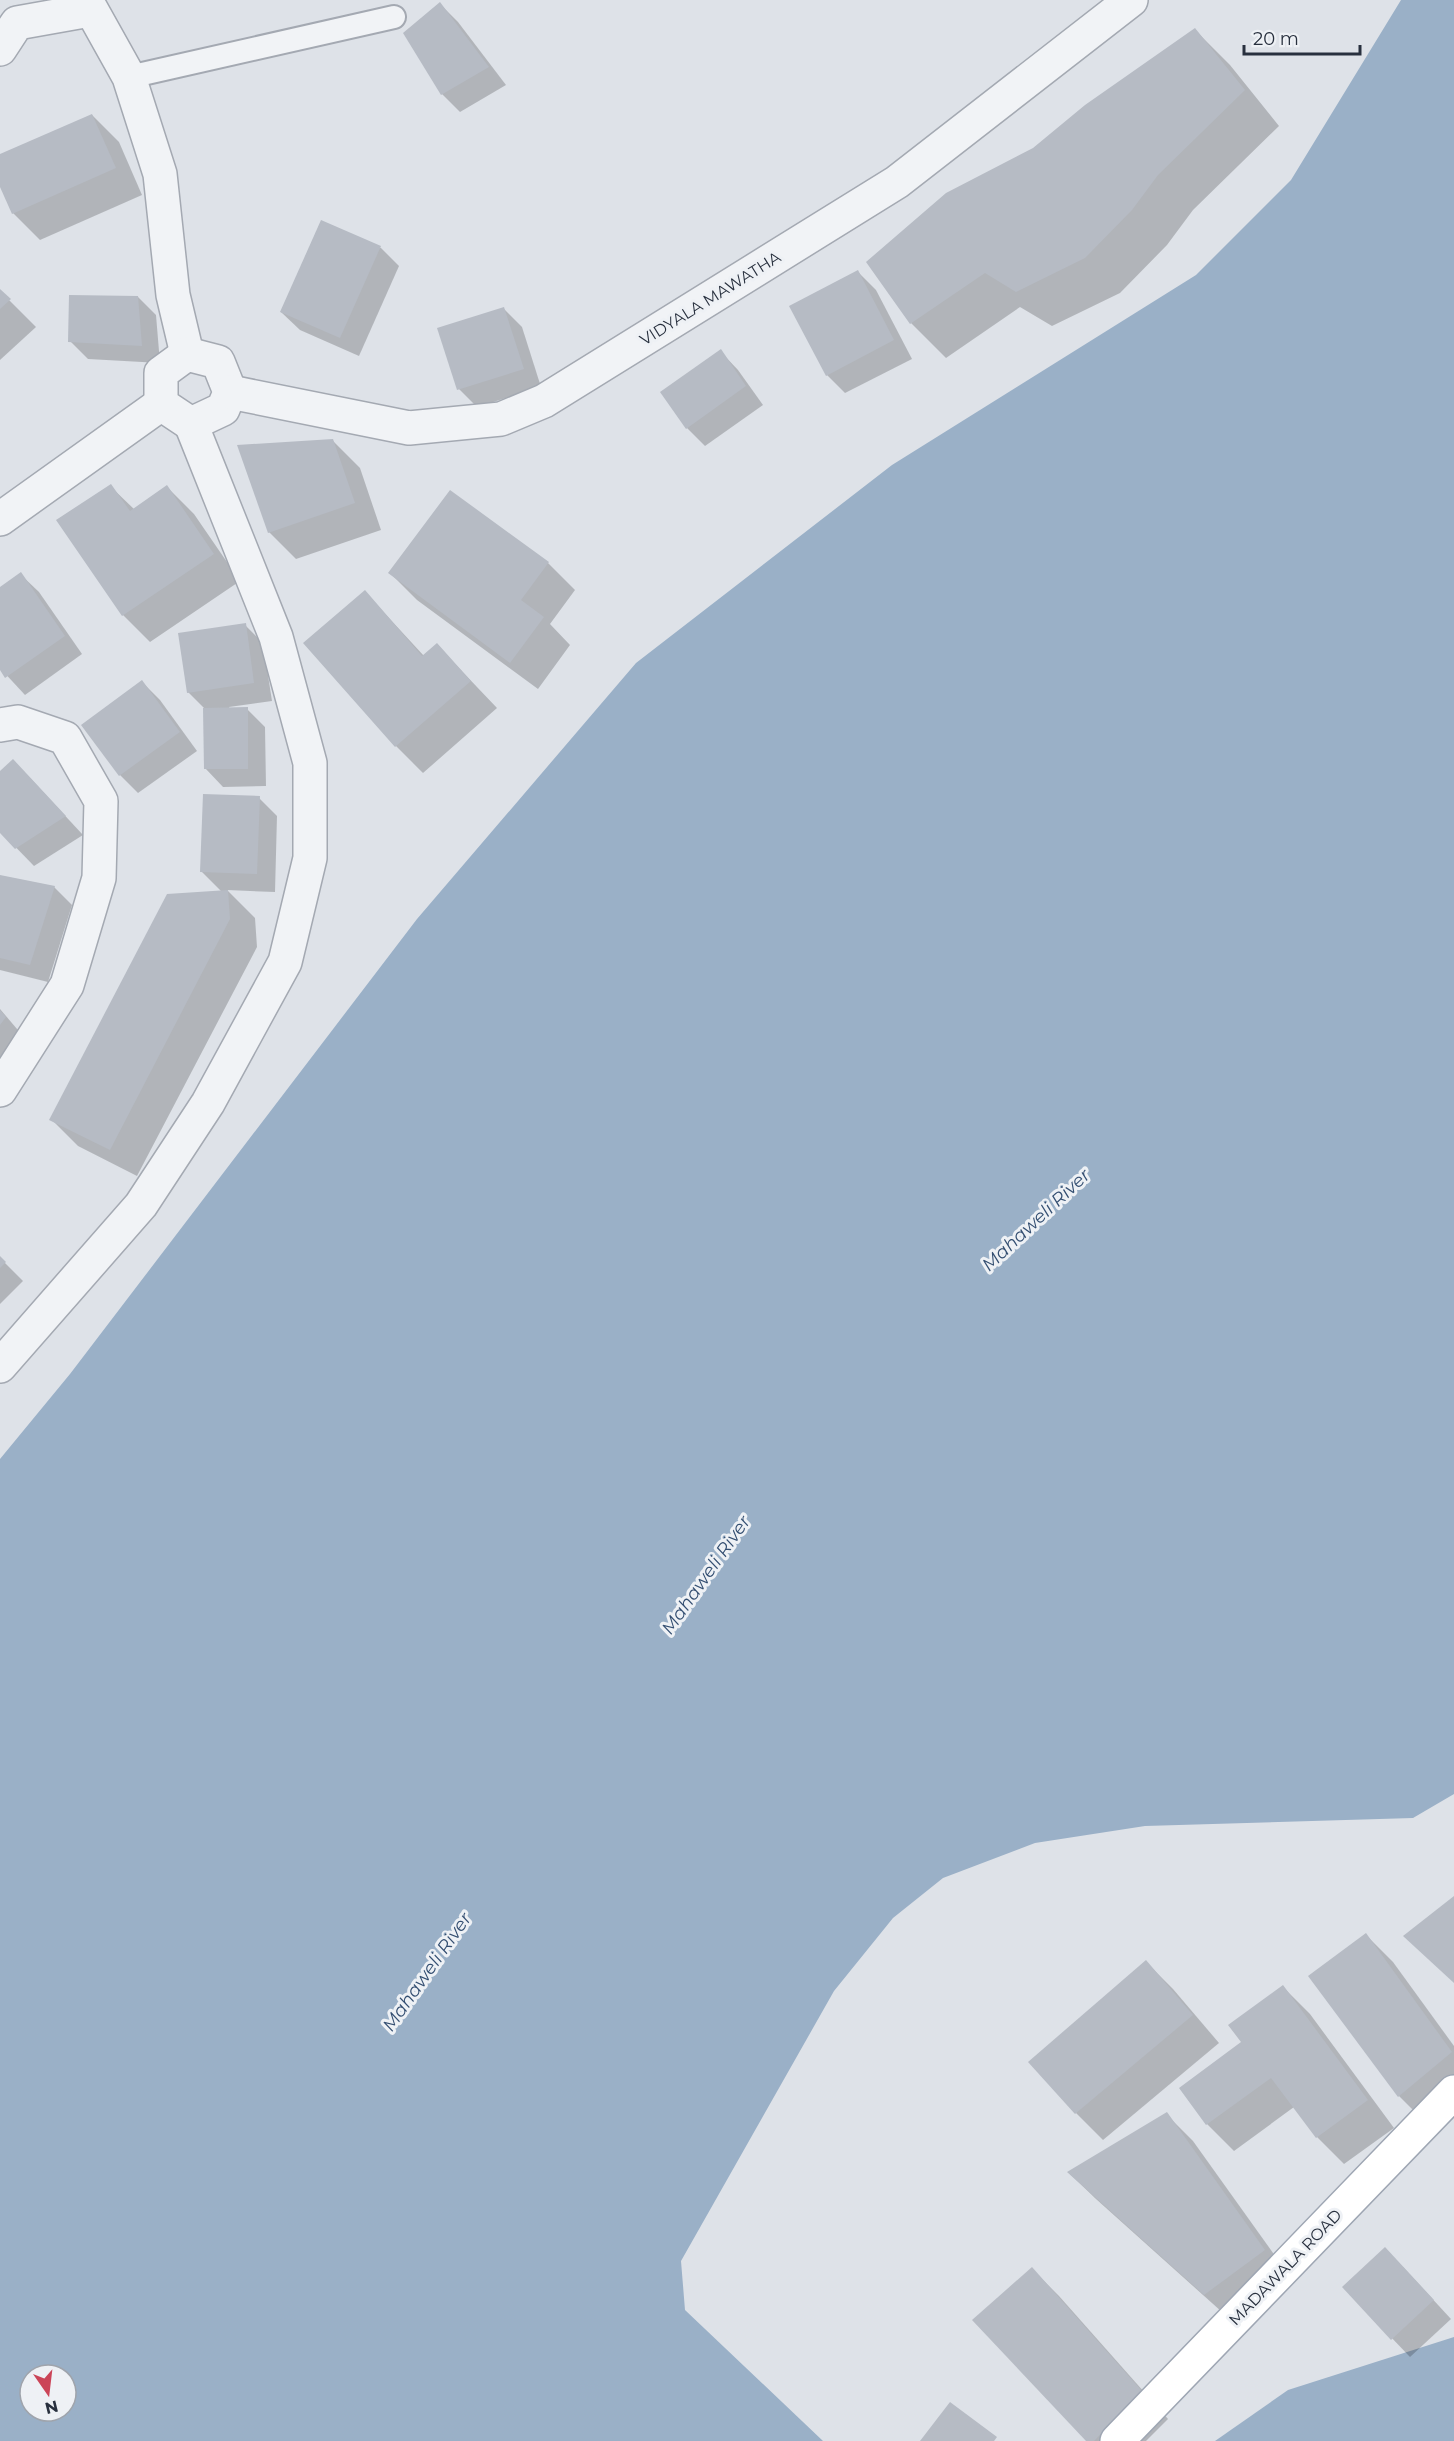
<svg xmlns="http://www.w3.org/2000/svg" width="1454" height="2441" viewBox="0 0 1454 2441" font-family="Montserrat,sans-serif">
	<rect width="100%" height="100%" fill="#dee2e8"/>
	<g fill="#9ab0c7" fill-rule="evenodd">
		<path d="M1401,0H1454V1794L1413,1818L1145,1826L1035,1843L943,1878L893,1918L834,1991L681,2261L685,2310L823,2441H0V1459L70,1374L417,919L636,663L892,465L1196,275L1291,180ZM30,2375H66V2411H30Z"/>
		<polygon points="1454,2337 1454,2441 1215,2441 1288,2390"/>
	</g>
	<g fill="#0003">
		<polygon points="440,4 458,22 506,85 460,112 442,94"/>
		<polygon points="1195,30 1230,65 1279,126 1193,210 1167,245 1120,293 1052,326 1020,307 946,358 911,323"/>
		<polygon points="92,115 119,142 142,195 40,240 13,213 0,184 0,156"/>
		<polygon points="321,222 381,248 399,266 359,356 300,330 281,312"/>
		<polygon points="858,272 876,290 912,359 845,393 827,375"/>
		<polygon points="0,291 36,327 0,360"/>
		<polygon points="138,297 156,315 160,363 88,359 70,341"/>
		<polygon points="504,309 522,327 541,387 477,407 459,389"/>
		<polygon points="720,351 738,370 763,405 705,446 687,428"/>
		<polygon points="332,440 360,468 381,530 296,559 269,532"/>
		<polygon points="110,486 135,510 167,487 194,514 240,581 150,642 123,615 59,521"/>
		<polygon points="450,492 548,563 575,590 550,624 570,645 538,689 417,600 390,573"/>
		<polygon points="20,574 39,592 82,654 25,695 0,668 0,588"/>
		<polygon points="365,592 424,656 437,645 497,708 423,773 396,746"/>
		<polygon points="245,625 263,643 272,701 229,707 230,709 247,709 265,727 266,786 223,787 205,768 204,708 188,692"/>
		<polygon points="142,682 160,700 197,751 138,793 120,775 83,725"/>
		<polygon points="0,773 31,779 83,835 34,866 0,831"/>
		<polygon points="259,798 277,816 275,892 227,890 255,918 257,947 137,1176 78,1146 51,1119 222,892 202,872"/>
		<polygon points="0,877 54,887 72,905 48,982 0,970"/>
		<polygon points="0,1009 23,1036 0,1066"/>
		<polygon points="0,1258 23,1281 0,1304"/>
		<polygon points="1366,1935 1393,1962 1454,2046 1454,2100 1426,2123 1399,2096"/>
		<polygon points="1146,1962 1173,1989 1219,2043 1103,2140 1076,2113"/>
		<polygon points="1283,1987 1310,2014 1394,2128 1344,2164 1317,2137 1294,2107 1234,2151 1207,2124 1181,2089 1243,2043"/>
		<polygon points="1166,2114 1193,2141 1291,2278 1232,2321 1096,2199 1069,2173"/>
		<polygon points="1403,2267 1451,2319 1410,2357 1344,2288"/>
		<polygon points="1032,2269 1059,2296 1168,2419 1146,2441 1088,2441"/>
	</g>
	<g fill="#b6bbc4">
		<polygon points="440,2 489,67 441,95 403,33"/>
		<polygon points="1195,28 1245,90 1158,175 1132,210 1085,258 1016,292 985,273 910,324 866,262 946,193 1033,148 1085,105"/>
		<polygon points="92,114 116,168 12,214 0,187 0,154"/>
		<polygon points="321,220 381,246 340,338 280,312"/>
		<polygon points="858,270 894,340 826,376 789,306"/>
		<polygon points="0,289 11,299 0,309"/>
		<polygon points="69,295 138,296 142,346 68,342"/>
		<polygon points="504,307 524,369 457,390 437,328"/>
		<polygon points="721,349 746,386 686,429 660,392"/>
		<polygon points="333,439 355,503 268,533 237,445"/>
		<polygon points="111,484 130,511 167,485 214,554 122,616 56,520"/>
		<polygon points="450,490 549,562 521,600 544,617 510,663 388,573"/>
		<polygon points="21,572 65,636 5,678 0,670 0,587"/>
		<polygon points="365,590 422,656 437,643 471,681 395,747 303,643"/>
		<polygon points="246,623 254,683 187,693 178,633"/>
		<polygon points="142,680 180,732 119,776 81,725"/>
		<polygon points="248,707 248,769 204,769 203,708"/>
		<polygon points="13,759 66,816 15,849 0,833 0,771"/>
		<polygon points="203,794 260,796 257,874 200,872"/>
		<polygon points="0,875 55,886 30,965 0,958"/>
		<polygon points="228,890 230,919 110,1150 49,1120 167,894"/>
		<polygon points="0,1010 6,1017 0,1025"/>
		<polygon points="0,1256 6,1262 0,1268"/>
		<polygon points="1454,1896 1454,1983 1403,1936"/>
		<polygon points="1366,1933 1452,2052 1398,2097 1308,1976"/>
		<polygon points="1146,1960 1193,2015 1075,2114 1028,2062"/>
		<polygon points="1283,1985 1368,2100 1316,2138 1271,2078 1206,2125 1179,2088 1241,2042 1228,2025"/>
		<polygon points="1167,2112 1265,2250 1204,2295 1067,2172"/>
		<polygon points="1385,2247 1434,2300 1391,2340 1342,2287"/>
		<polygon points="1032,2267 1142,2391 1094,2441 1086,2441 972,2320"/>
		<polygon points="950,2402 997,2437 994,2441 920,2441"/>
	</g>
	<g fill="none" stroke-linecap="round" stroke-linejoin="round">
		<g stroke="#a4a9b2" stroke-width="26">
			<polyline id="service" points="129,77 394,17"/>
		</g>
		<g stroke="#a4a9b2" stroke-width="36">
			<g id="minor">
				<polyline points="86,0 129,77 160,174 173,295 187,354"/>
				<polyline points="0,49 17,23 90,10"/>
				<polygon points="187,354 218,362 230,392 223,409 191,424 161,404 161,373"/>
				<polyline points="230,392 409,428 501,419 544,401 897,182 1131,0"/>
				<polyline points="0,519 161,404"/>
				<polyline points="0,725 18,722 65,738 101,801 99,878 67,985 0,1090"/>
				<polyline points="0,1366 141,1205 208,1103 285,962 310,858 310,763 276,637 191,424"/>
			</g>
		</g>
		<g stroke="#9ea6b3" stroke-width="36">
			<polyline id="primary" points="1117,2441 1454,2092"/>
		</g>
		<use href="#service" stroke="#f1f3f6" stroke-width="22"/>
		<use href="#minor" stroke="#f1f3f6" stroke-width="33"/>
		<use href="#primary" stroke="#fff" stroke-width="33"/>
	</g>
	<g text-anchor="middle" stroke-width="6" stroke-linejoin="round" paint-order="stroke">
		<g font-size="16" fill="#28303e" stroke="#eef1f5">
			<text transform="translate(710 298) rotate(-32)" y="6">VIDYALA MAWATHA</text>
			<text transform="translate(1285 2267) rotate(-46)" y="6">MADAWALA ROAD</text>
		</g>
		<g font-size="18" font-style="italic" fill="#334e71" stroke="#eef1f5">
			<text transform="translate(1036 1220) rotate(-43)" y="6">Mahaweli River</text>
			<text transform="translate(706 1575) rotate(-55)" y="6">Mahaweli River</text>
			<text transform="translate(427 1972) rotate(-55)" y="6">Mahaweli River</text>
		</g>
	</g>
	<g transform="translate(48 2393) rotate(166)"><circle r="28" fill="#eef1f5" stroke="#9fa4ac" stroke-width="1.5"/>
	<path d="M0-4.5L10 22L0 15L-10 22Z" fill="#cb4558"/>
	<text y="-9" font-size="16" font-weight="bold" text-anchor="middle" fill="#28303e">N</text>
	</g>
	<path d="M1244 45v9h116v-9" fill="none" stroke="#28303e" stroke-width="3"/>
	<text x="1253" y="45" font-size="18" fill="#28303e" stroke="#eef1f5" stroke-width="4.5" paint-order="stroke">20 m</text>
</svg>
